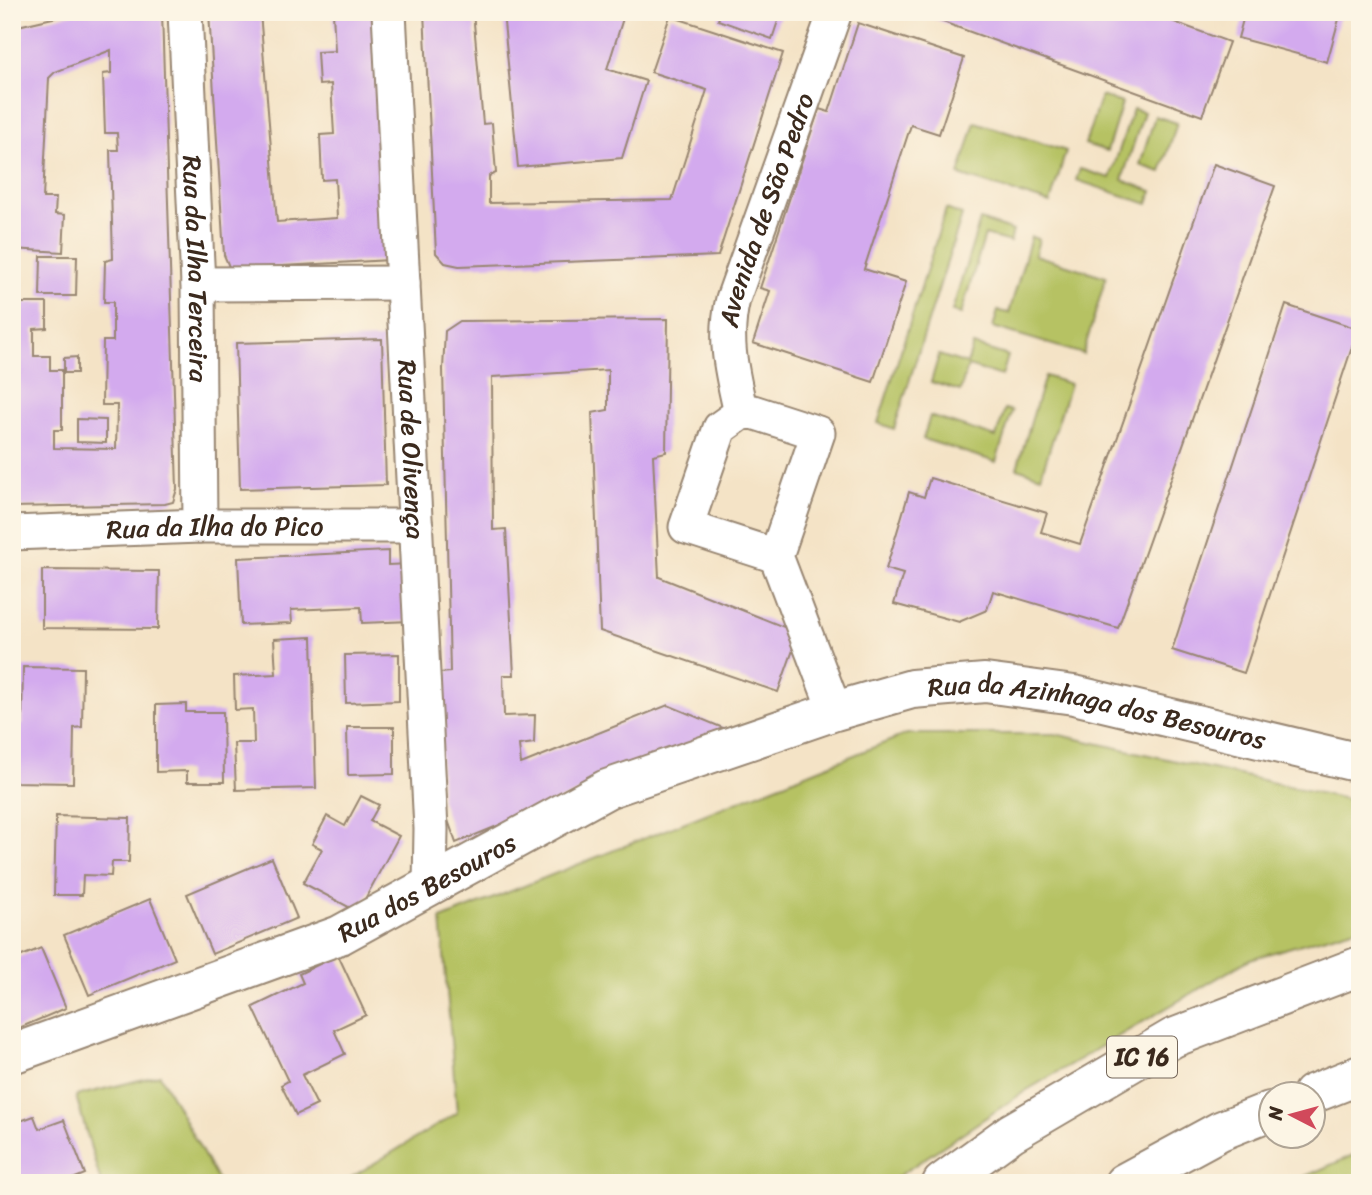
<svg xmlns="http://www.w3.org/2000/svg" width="1372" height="1195" viewBox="0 0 1372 1195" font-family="Sriracha,sans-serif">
	<rect width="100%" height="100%" fill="#fcf5e5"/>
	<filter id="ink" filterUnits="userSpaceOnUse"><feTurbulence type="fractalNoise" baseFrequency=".0143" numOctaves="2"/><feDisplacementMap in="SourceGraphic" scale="14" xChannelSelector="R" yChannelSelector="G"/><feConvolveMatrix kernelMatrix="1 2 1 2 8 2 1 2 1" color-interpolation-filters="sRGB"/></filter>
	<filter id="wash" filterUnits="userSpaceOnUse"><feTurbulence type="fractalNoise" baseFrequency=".00686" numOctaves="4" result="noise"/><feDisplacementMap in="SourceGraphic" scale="28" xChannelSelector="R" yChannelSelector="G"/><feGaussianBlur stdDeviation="1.57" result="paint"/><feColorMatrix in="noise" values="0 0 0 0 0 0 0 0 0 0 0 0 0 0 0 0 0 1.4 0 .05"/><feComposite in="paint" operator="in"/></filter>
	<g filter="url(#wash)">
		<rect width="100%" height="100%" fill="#f4e3c6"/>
		<g fill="#b6c264" stroke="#787641" stroke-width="2">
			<polygon points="1101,96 1122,103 1107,151 1085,144"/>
			<polygon points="1133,109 1144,112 1122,180 1152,191 1148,204 1076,180 1080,169 1110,178"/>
			<polygon points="1155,116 1177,123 1161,172 1140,165"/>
			<polygon points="975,122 1066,151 1050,203 959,175"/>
			<polygon points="946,209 962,215 894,429 878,423"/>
			<polygon points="980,220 1013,231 1010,242 985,235 961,314 952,311"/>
			<polygon points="1031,237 1039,239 1035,255 1106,277 1083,354 993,327 998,311 1009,313"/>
			<polygon points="973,345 1008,356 1002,376 968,366 960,391 931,382 939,355 967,364"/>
			<polygon points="1045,376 1070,384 1041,476 1017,468"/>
			<polygon points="1005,409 1012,411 996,462 923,439 930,416 996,437"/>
			<polygon points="907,734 1055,734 1360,802 1360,927 1250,959 1027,1090 888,1183 342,1183 457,1113 441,919"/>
			<polygon points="160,1075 219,1183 101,1183 76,1096"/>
			<polygon points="1360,1152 1360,1183 1290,1183"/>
		</g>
		<g id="blocks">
			<g fill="#d3aaee">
				<polygon points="79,12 162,12 177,489 173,502 165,504 12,507 12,303 47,303 47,328 34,329 34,356 50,356 50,370 62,370 62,430 54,430 54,448 116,449 117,405 102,405 103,341 113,341 113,302 104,302 105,261 113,259 110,150 118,150 117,133 105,133 103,74 111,73 111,50 55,72 49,78 43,198 56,198 55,214 65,215 63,252 12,249 12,31 18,26"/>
				<polygon points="209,12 260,12 277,222 337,218 335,179 322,180 320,135 334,134 331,84 319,85 317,52 335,51 333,12 377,12 390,260 230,269 224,255"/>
				<polygon points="424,12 473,12 483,124 492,123 496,173 489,176 489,203 672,200 707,90 651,72 670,16 783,53 718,256 459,266 445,263 436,253"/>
				<polygon points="503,12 625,12 607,69 646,81 622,158 518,167"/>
				<polygon points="721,12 781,12 772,39 718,20"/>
				<polygon points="1147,12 1229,42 1202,116 918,13"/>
				<polygon points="1245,12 1341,12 1327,62 1238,38"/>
				<polygon points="858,23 964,58 939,134 911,125 864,269 906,282 873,382 753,343 770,291 760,288 819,109 829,112"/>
				<polygon points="1214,164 1275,186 1118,628 993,591 987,610 959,622 894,604 903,574 886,569 909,492 924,497 930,478 1047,513 1041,532 1080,544"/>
				<polygon points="41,256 77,256 76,296 40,296"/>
				<polygon points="1286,305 1358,329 1244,673 1172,650"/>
				<polygon points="668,319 666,452 653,455 659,577 799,633 778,692 600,631 592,413 608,410 608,370 492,377 493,530 506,529 514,675 503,675 504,716 535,715 534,743 519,745 521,764 668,705 728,730 456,843 441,800 440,673 450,672 443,369 445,331 460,321"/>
				<polygon points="382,339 386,485 240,489 236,343"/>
				<polygon points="77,357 77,373 64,373 64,358"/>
				<polygon points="77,419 106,420 106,443 77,442"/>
				<polygon points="388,551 388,565 409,564 411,621 362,623 361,607 291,610 292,623 241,625 238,558"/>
				<polygon points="42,570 159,571 158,629 42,628"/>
				<polygon points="312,637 316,788 236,790 234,743 254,743 253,709 235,710 234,676 276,674 274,639"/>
				<polygon points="399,654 399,701 346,703 345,655"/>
				<polygon points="23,667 83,668 82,727 74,728 73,783 12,782 12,725 22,725"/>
				<polygon points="186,704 186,712 223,712 224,782 187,782 187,771 156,772 156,705"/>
				<polygon points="347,727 394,727 394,774 348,775"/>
				<polygon points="361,796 379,805 370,821 399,836 358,912 303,883 322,849 312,844 327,816 345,826"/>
				<polygon points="56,816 130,818 129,862 112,862 111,876 83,875 82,895 54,895"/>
				<polygon points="272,858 297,918 212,954 187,894"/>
				<polygon points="150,899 175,959 89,995 64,935"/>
				<polygon points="41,948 66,1008 12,1031 12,960"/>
				<polygon points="338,955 366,1015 334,1030 345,1054 302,1075 317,1105 296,1115 281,1085 288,1081 253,1007 303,983 299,974"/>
				<polygon points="34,1116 39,1129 64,1120 85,1174 63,1183 12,1183 12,1124"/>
			</g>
		</g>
	</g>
	<g filter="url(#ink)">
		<use href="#blocks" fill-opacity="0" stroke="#988672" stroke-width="2"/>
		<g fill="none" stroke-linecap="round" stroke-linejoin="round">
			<g stroke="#988672" stroke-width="37">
				<g id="street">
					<path id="s1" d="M185,12L198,284L200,526"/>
					<path id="s2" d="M389,12L431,829L430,885"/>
					<polyline points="198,284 403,283"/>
					<polygon points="753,412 818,433 776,556 686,527 720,428 741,413"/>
					<path id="s3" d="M741,413C732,373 723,340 733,299L835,12"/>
					<path id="s4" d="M12,533L200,526H416"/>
					<polyline points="776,556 835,711"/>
				</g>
			</g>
			<g stroke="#988672" stroke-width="42">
				<g id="secondary">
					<path id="s5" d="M12,1054L340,935L607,789L835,711L912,689L985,683L1074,695L1360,763"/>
				</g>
			</g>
			<g stroke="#988672" stroke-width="42">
				<g id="highway">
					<polyline points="1312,1094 1360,1075"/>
					<polyline points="942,1183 1011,1133 1173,1038 1360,966"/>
					<polyline points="1124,1183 1220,1131 1270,1111"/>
				</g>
			</g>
			<use href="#street" stroke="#fff" stroke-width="33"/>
			<use href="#secondary" stroke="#fff" stroke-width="38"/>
			<use href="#highway" stroke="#fff" stroke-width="38"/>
		</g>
	</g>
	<g text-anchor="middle" stroke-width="6" stroke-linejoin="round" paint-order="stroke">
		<rect fill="#fcf5e5" stroke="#75675a" stroke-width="2" x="1107" y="1036.5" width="70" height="41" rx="5"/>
		<g font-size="24" font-weight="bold" fill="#3b2a1e">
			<text x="1142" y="1065">IC 16</text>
		</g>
		<g font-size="26" fill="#3b2a1e" stroke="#fcf5e5">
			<text dy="9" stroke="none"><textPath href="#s3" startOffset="210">Avenida de São Pedro</textPath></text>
			<text dy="9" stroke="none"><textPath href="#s1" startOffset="257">Rua da Ilha Terceira</textPath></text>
			<text dy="9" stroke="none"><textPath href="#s2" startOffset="438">Rua de Olivença</textPath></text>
			<text dy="9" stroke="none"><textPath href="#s4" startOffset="203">Rua da Ilha do Pico</textPath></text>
			<text dy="9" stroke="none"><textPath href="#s5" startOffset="1162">Rua da Azinhaga dos Besouros</textPath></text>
			<text dy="9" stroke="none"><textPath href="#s5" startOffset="448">Rua dos Besouros</textPath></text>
		</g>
	</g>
	<rect width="1372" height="1195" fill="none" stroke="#fcf5e5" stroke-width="42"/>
	<g transform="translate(1292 1115) rotate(276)"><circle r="33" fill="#fcf5e5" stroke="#afa495" stroke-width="2"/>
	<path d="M0-5L12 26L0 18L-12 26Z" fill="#d1495b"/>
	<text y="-10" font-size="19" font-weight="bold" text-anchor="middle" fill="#3b2a1e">N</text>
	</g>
</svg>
